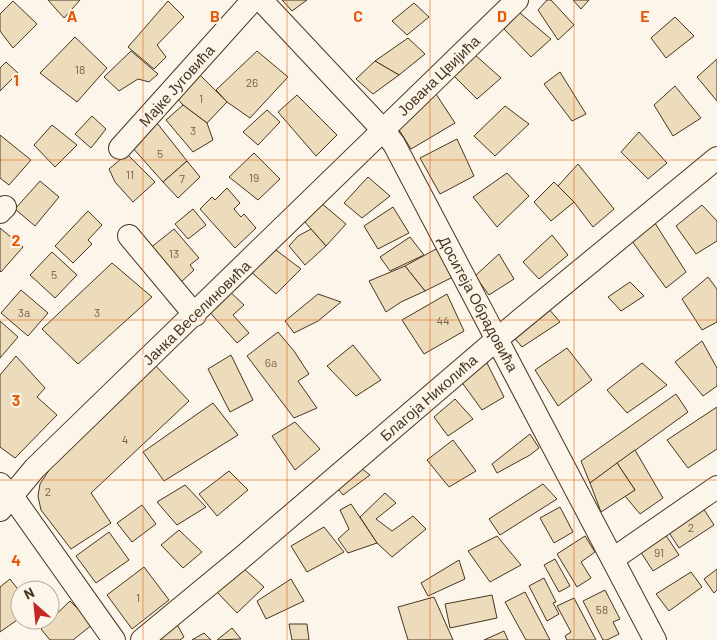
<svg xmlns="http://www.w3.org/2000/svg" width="717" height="640" viewBox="0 0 717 640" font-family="Barlow,sans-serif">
	<rect width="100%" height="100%" fill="#fbf6e9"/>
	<g fill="#ecdcbc" stroke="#4a3520">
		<polygon points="48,0 80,0 64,18"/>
		<polygon points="282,0 307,0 292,11"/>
		<polygon points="547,0 551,0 574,25 558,40 538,10"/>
		<polygon points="573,0 589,0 581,9"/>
		<polygon points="13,1 37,24 13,48 0,31 0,14"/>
		<polygon points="168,1 184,17 157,45 166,57 154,69 128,47"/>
		<polygon points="414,3 429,17 407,35 392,21"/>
		<polygon points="520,13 551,39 531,57 504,29"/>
		<polygon points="675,17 694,36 666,58 651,38"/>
		<polygon points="75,37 107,68 77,102 40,73"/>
		<polygon points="408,38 425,54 399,75 375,61"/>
		<polygon points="131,51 158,74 149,82 138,79 119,91 104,77"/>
		<polygon points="257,51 288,77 250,118 227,102 216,90"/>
		<polygon points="474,54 501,78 477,99 453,75"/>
		<polygon points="717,59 717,101 697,77"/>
		<polygon points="375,61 399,75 373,94 356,79"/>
		<polygon points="6,62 18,73 0,91 0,68"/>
		<polygon points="560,72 586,114 572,121 544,84"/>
		<polygon points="198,73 227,102 207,123 183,105 176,97"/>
		<polygon points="675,86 701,118 673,136 654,105"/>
		<polygon points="434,91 455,123 411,149 396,125"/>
		<polygon points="297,95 337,135 316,156 278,112"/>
		<polygon points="183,105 207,123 213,140 193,152 166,120"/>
		<polygon points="505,106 529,124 495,156 474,136"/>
		<polygon points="267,110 280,122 258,145 243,132"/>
		<polygon points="92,116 106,129 91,148 75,134"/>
		<polygon points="157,123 187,161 163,182 131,146"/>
		<polygon points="52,125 77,145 55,167 34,145"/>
		<polygon points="639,132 667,163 648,179 621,152"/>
		<polygon points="0,135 31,160 9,185 0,178"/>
		<polygon points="457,139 474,176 440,194 420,158"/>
		<polygon points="254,153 280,179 258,200 229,177"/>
		<polygon points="127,154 155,182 133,202 115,182 109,169"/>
		<polygon points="187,161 200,177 178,198 163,182"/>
		<polygon points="578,164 614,209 593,227 574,202 558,186"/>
		<polygon points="507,173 529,196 497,227 473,197"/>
		<polygon points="368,177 390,196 362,218 344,203"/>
		<polygon points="40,181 59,197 35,226 15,209"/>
		<polygon points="554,182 574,202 551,221 534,202"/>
		<polygon points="227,188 240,203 234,209 241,217 244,214 256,228 235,248 200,209 212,197 215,200"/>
		<polygon points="320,202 346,224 326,246 304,221"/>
		<polygon points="702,205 717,221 717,241 696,254 676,226"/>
		<polygon points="393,207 409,233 378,249 364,226"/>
		<polygon points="193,209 206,225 188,239 175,224"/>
		<polygon points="88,211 102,225 88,240 92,244 73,263 55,246"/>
		<polygon points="653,220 686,272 666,288 629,237"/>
		<polygon points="0,228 23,247 1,272 0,271"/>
		<polygon points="174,229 199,258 190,265 194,270 179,284 149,249"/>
		<polygon points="311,229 326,246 305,265 289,246 298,236"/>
		<polygon points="552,235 568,255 539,279 523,262"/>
		<polygon points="410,237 424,255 390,271 380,257"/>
		<polygon points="272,247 301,269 276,294 249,270"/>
		<polygon points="436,249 455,276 425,291 405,266"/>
		<polygon points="52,252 77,275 55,298 30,275"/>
		<polygon points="499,254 514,279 489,295 475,276"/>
		<polygon points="112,263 152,297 78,364 42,329"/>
		<polygon points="405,266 425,291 401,302 386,312 369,281"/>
		<polygon points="708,277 717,289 717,322 702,330 682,299"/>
		<polygon points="630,282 644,296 621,311 608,297"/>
		<polygon points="226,288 244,305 233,315 249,333 237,343 206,308"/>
		<polygon points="21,290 48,313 28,336 1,313"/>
		<polygon points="318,294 341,302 318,321 294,333 285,321"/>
		<polygon points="447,294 464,331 424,354 402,320"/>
		<polygon points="548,308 560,322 522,347 511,334"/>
		<polygon points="0,321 18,337 0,358"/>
		<polygon points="278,332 294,351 309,374 298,381 317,408 294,418 247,356"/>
		<polygon points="702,341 717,368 717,386 703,396 675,362"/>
		<polygon points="353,345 381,380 356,396 327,366"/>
		<polygon points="567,348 592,380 558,406 535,370"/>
		<polygon points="231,355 253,400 230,412 208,369"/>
		<polygon points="16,356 45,388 37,397 57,415 15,458 0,447 0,375"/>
		<polygon points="484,357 504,397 482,410 458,377"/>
		<polygon points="642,363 667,385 627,413 607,390"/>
		<polygon points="154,364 189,401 91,493 111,523 71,549 41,510 38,496 40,484 53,464"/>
		<polygon points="676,394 688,412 590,483 581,461"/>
		<polygon points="455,399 473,419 448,436 434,417"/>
		<polygon points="213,403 238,435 164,481 143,452"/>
		<polygon points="717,407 717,449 688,468 667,440"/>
		<polygon points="295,422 320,449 295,470 272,436"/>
		<polygon points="530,434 539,448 530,455 497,473 492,464"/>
		<polygon points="453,440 476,471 449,487 427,460"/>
		<polygon points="635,450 663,498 640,514 625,496 635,490 617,463"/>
		<polygon points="617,463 635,490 601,512 590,483"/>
		<polygon points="357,465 370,475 343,495 334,484"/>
		<polygon points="229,471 248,490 217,516 199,494"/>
		<polygon points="543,484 557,499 500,535 489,519"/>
		<polygon points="185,485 206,507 177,525 157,502"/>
		<polygon points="385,493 396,503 376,519 392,531 413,516 426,529 392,557 377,543 360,517"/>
		<polygon points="351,504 377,543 348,553 338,539 349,529 340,510"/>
		<polygon points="142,505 156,524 132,542 117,523"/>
		<polygon points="560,507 573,532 554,543 540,518"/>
		<polygon points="703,508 714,525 679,548 668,531"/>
		<polygon points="324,527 344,552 307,572 291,546"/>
		<polygon points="179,530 202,552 183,568 161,545"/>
		<polygon points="109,532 129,560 96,583 76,556"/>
		<polygon points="665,534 679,555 653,571 640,551"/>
		<polygon points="497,536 521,565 490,582 468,551"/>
		<polygon points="585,536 595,552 581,562 591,578 577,587 557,554"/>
		<polygon points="555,559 570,586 559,592 544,565"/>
		<polygon points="459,560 465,579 428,596 421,583"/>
		<polygon points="144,567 169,600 132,629 107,595"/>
		<polygon points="242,567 264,587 237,613 216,591"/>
		<polygon points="717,569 717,590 714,593 704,579"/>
		<polygon points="691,572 702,587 669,611 656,594"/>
		<polygon points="544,578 556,602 553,603 559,614 547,621 529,586"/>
		<polygon points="10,579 20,592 20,618 0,632 0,587"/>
		<polygon points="291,579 304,601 266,619 257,601"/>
		<polygon points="605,590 620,619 613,622 619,634 607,640 603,640 583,601"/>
		<polygon points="525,592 550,640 526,640 505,602"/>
		<polygon points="492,595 497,618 450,628 445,604"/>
		<polygon points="434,597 453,640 408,640 398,607"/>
		<polygon points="574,598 596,640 567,640 565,636 571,632 557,606"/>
		<polygon points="70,601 93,624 73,640 50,640 41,629"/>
		<polygon points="174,619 184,637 180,640 147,640"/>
		<polygon points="289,624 307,624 309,640 292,640"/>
		<polygon points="232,628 241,639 217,640"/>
		<polygon points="504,631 508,640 484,640"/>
		<polygon points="204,633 211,640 192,640"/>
	</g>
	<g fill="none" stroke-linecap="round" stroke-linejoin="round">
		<g stroke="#4a3520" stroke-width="24">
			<g id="minor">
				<polyline points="261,0 383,130 394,144 655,640"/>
				<polyline points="120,148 253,0"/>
				<polyline points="0,212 5,207"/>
				<polyline points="129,236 195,315"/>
				<polyline points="0,484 12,496 114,640"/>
				<polyline points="0,510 35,468 517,0"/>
				<polyline points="613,559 717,487"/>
				<polyline points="142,640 245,555 496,340 717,158"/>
			</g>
		</g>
		<use href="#minor" stroke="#fbf6e9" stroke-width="22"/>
	</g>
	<path fill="none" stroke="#e8590c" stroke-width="1" stroke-opacity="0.55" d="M143,0V640M287,0V640M430,0V640M574,0V640M0,160H717M0,320H717M0,480H717"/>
	<g text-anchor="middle" stroke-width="4" stroke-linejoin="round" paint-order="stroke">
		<g font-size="12" fill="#725f47">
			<text x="80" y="74">18</text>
			<text x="252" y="87">26</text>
			<text x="201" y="103">1</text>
			<text x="193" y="135">3</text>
			<text x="160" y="158">5</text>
			<text x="130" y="179">11</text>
			<text x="254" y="182">19</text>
			<text x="182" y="183">7</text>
			<text x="174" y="258">13</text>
			<text x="54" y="279">5</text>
			<text x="24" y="317">3a</text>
			<text x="97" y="317">3</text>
			<text x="443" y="325">44</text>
			<text x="271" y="367">6a</text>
			<text x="125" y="444">4</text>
			<text x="48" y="496">2</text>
			<text x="691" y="532">2</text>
			<text x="659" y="557">91</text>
			<text x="138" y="602">1</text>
			<text x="602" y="614">58</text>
		</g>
		<g font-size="15" fill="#4a3520" stroke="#fbf6e9">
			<text transform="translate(439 76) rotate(-44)" y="5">Јована Цвијића</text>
			<text transform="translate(177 86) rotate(-48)" y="5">Мајке Југовића</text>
			<text transform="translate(478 304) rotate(62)" y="5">Доситеја Обрадовића</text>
			<text transform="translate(197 313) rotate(-44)" y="5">Јанка Веселиновића</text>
			<text transform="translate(429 398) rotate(-41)" y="5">Благоја Николића</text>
		</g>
	</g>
	<g font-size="16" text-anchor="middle" font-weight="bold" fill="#e8590c" stroke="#fbf6e9" stroke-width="4" stroke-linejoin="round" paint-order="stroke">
		<text x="72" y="22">A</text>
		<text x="215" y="22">B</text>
		<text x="358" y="22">C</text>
		<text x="502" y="22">D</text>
		<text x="645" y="22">E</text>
		<text x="16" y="86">1</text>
		<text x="16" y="246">2</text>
		<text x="16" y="406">3</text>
		<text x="16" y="566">4</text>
	</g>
	<g transform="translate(35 605) rotate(333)"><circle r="24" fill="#fbf6e9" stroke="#b4a999"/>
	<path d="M0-4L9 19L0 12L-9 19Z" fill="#c62828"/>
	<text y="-8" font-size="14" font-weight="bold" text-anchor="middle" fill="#4a3520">N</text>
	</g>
</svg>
